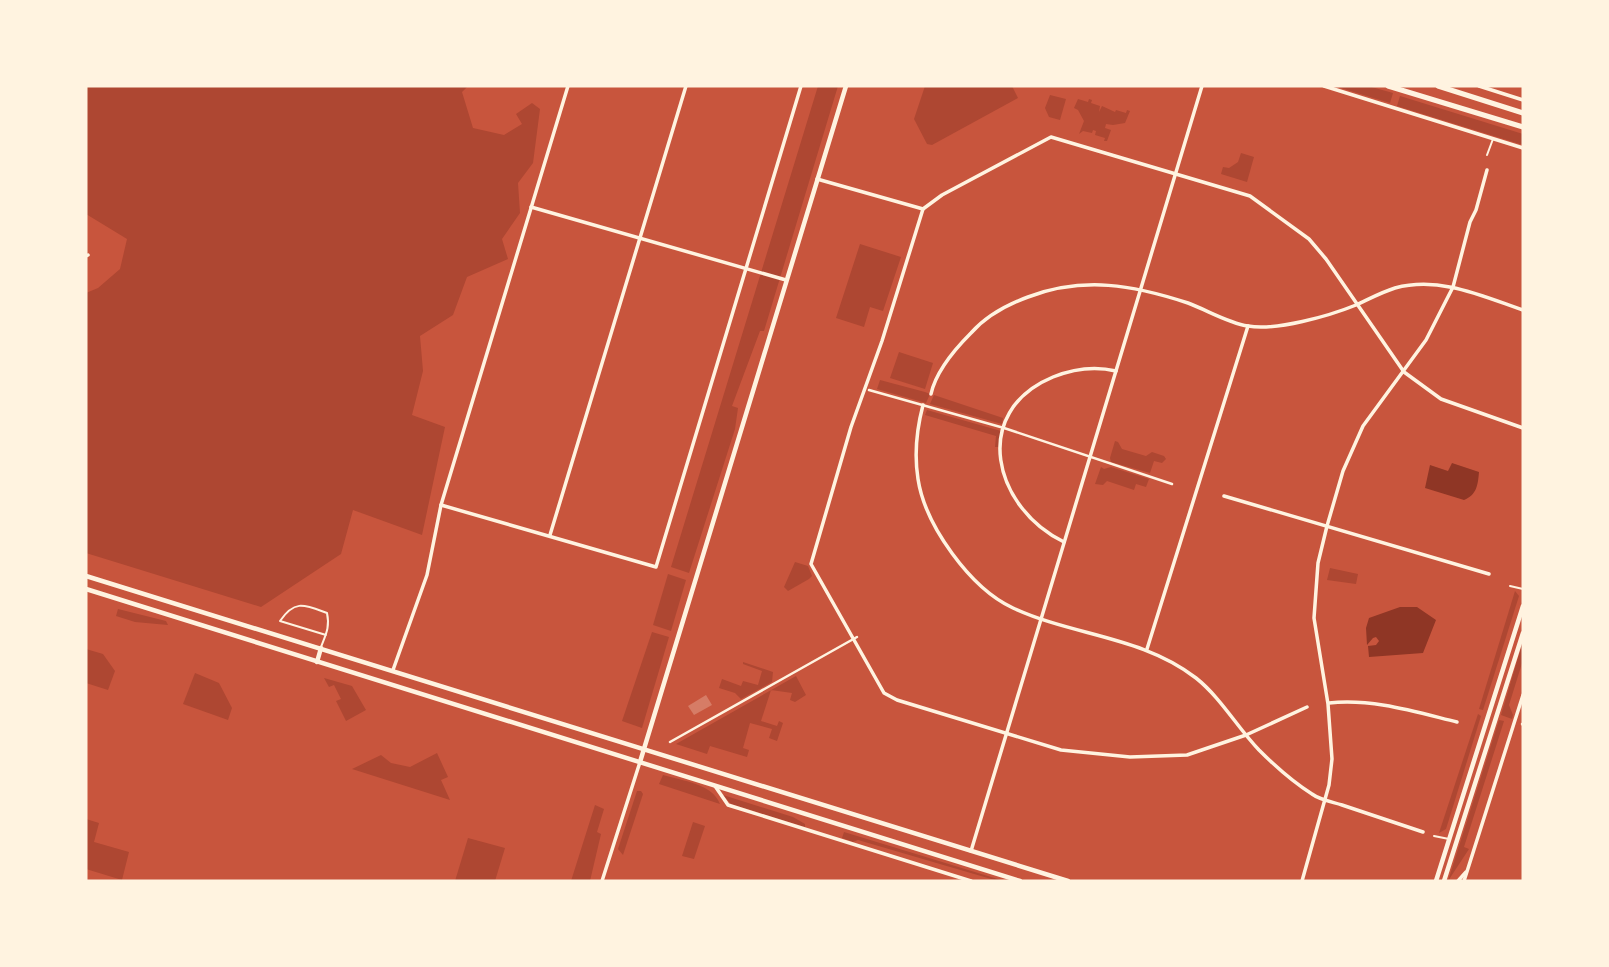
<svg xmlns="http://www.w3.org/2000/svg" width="1609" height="967" viewBox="0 0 1609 967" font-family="'IBM Plex Serif',serif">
	<rect width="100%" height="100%" fill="#c8553d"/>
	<g fill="#ae4732">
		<polygon points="86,86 468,86 462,92 473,128 504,135 522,124 516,114 532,103 540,109 533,163 518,183 520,213 502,239 508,259 467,277 453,315 420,336 423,371 412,415 445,427 422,535 353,510 341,554 261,607 86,553 86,293 98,288 120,269 127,239 86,214"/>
		<polygon points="818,86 838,86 764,331 760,331 732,406 738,408 735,429 689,573 671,567"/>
		<polygon points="925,86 1012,86 1018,98 932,145 927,144 914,119"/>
		<polygon points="1334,86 1368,86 1393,93 1390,103"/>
		<polygon points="1050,95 1066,99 1060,120 1049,117 1045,108"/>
		<polygon points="1400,96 1523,134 1523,145 1397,106"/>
		<polygon points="1078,99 1088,102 1089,99 1092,100 1091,103 1100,106 1099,112 1102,106 1115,112 1116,110 1126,113 1127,110 1130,111 1125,123 1113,125 1106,124 1105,128 1111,130 1107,141 1104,141 1105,138 1095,135 1096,131 1093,130 1092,133 1083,131 1079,134 1084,121 1078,110 1074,108"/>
		<polygon points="1241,153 1254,157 1247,182 1221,174 1223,167 1229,168 1238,162"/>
		<polygon points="860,244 901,257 883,311 870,307 864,327 836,318"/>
		<polygon points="899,352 933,363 925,389 890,378"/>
		<polygon points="880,380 925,392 930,394 926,403 877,389"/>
		<polygon points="934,395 1003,418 1002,424 930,404"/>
		<polygon points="927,410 1001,431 998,447 995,447 996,436 925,415"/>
		<polygon points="1115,441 1118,442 1122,449 1146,456 1152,452 1164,456 1166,459 1162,463 1154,461 1150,473 1111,462 1110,458"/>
		<polygon points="1101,467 1104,469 1111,467 1149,479 1146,487 1136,484 1134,490 1107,481 1103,485 1095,484"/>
		<polygon points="795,562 808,566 812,576 809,579 788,591 784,587"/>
		<polygon points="1330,568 1358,574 1356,584 1327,580"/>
		<polygon points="668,574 686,580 671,631 653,625"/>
		<polygon points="1515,591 1519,596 1483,710 1479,709"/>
		<polygon points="118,609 166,621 168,625 135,622 116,616"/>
		<polygon points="652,632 669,637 642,728 622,721"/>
		<polygon points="1523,641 1523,660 1509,705 1513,715 1512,719 1501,715"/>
		<polygon points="86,649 103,654 115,671 108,690 86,683"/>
		<polygon points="743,662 773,672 772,682 741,699 735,693 719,688 722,679 741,686 743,681 758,685 762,671 743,664"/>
		<polygon points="195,673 219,683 232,708 228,720 183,704"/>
		<polygon points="796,676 806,695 795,702 790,700 792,693 771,690 761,721 777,726 779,721 783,723 777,741 769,738 772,729 750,723 743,748 749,750 747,757 710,746 707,754 676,744"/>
		<polygon points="324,678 352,686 366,710 346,721 336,701 341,699 334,685 329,687"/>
		<polygon points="1478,714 1481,716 1446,829 1439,833"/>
		<polygon points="1499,720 1504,721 1464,847 1469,849 1448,881"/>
		<polygon points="437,753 448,777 441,780 450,800 352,769 381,755 391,763 410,767"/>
		<path d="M663,775C682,781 712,783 720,804L659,784Z"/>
		<polygon points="637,791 641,791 643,794 623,855 618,849"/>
		<polygon points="723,795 793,817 805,824 805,827 731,804"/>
		<polygon points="595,805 604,809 597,832 601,834 590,881 571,881"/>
		<polygon points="86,819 99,823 94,842 129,852 122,880 86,869"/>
		<polygon points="693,822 705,826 694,859 682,856"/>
		<polygon points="844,832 1001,880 1006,881 998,881 858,840 853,842 842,838"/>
		<polygon points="468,838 505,848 495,881 455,881"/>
	</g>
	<g fill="#8f3625">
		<path d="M1452,463L1479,472C1478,484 1477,495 1464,500L1425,488L1430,465L1448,471Z"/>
		<polygon points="1400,607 1417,607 1436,620 1423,653 1369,657 1368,646 1376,645 1379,641 1376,637 1373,638 1367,645 1366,628 1369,618"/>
	</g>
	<polygon fill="#d67c66" points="706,695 712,705 694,715 688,706"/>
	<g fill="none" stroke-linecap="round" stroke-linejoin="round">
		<g stroke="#fff3e0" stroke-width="2">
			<polyline points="1487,155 1493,139"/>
			<polyline points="1510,586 1523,589"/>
			<path d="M321,647C326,634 330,627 327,613C305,605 295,599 280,621L326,635"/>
			<polyline points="1434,836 1449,839"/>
		</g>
		<g stroke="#fff3e0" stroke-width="2.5">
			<polyline points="869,390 1004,428 1172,484"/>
			<polyline points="1522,724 1523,725"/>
			<polyline points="670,742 857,637"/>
		</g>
		<g stroke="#fff3e0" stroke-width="3.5">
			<polyline points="1324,86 1523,148"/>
			<polyline points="1479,86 1523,100"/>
			<polyline points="817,179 923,209"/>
			<polyline points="531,207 786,280"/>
			<polyline points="86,256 88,255"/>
			<path d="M931,394C936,371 955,349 971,333C987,315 1006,305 1028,297C1084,276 1133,285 1188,303C1207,310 1228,323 1248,326C1276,331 1329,316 1356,305C1369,299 1382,292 1395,288C1440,276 1482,296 1523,310"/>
			<path d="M923,405C917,428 914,454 918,479C925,525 970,588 1013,608C1073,636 1142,636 1196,678C1221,698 1237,727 1259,750C1275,766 1293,782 1312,794C1320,800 1333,802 1342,805C1369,814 1396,823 1423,832"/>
			<polyline points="1224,496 1489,574"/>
			<polyline points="441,505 656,567 801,86"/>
			<polyline points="550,535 686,86"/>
			<path d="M1064,542C994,508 969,412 1053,377C1073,369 1095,366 1116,371"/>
			<polyline points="1147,649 1248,326"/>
			<polyline points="393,670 427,575 441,505 568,86"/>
			<path d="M1329,703C1371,698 1416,712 1457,722"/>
			<polyline points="1307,707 1246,735 1187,755 1130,757 1061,750 897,700 884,693 811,564 851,427 882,341 923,209 942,195 1051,137 1250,196 1309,239 1326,259 1404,372 1441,399 1523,428"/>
			<polyline points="715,786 728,805 971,881"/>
			<polyline points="971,851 1202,86"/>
			<polyline points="602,881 640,762"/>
			<polyline points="1302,881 1329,785 1332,759 1328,704 1314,618 1318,563 1327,526 1343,471 1363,426 1426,340 1453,287 1470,222 1476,210 1487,170"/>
			<polyline points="1458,881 1466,872"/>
			<polyline points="1464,881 1523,695"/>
		</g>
		<g stroke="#fff3e0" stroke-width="4.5">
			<polyline points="86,576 1068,881"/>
			<path d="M86,589C398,685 709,784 1020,881"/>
			<polyline points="317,662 321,648"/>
			<polyline points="640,762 846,86"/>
			<polyline points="1436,881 1523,606"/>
			<polyline points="1444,881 1523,633"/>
		</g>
		<g stroke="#fff3e0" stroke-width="5">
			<polyline points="1388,86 1523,127"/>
			<polyline points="1438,86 1523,113"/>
		</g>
	</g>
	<rect width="1609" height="967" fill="none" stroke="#fff3e0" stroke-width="175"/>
</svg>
